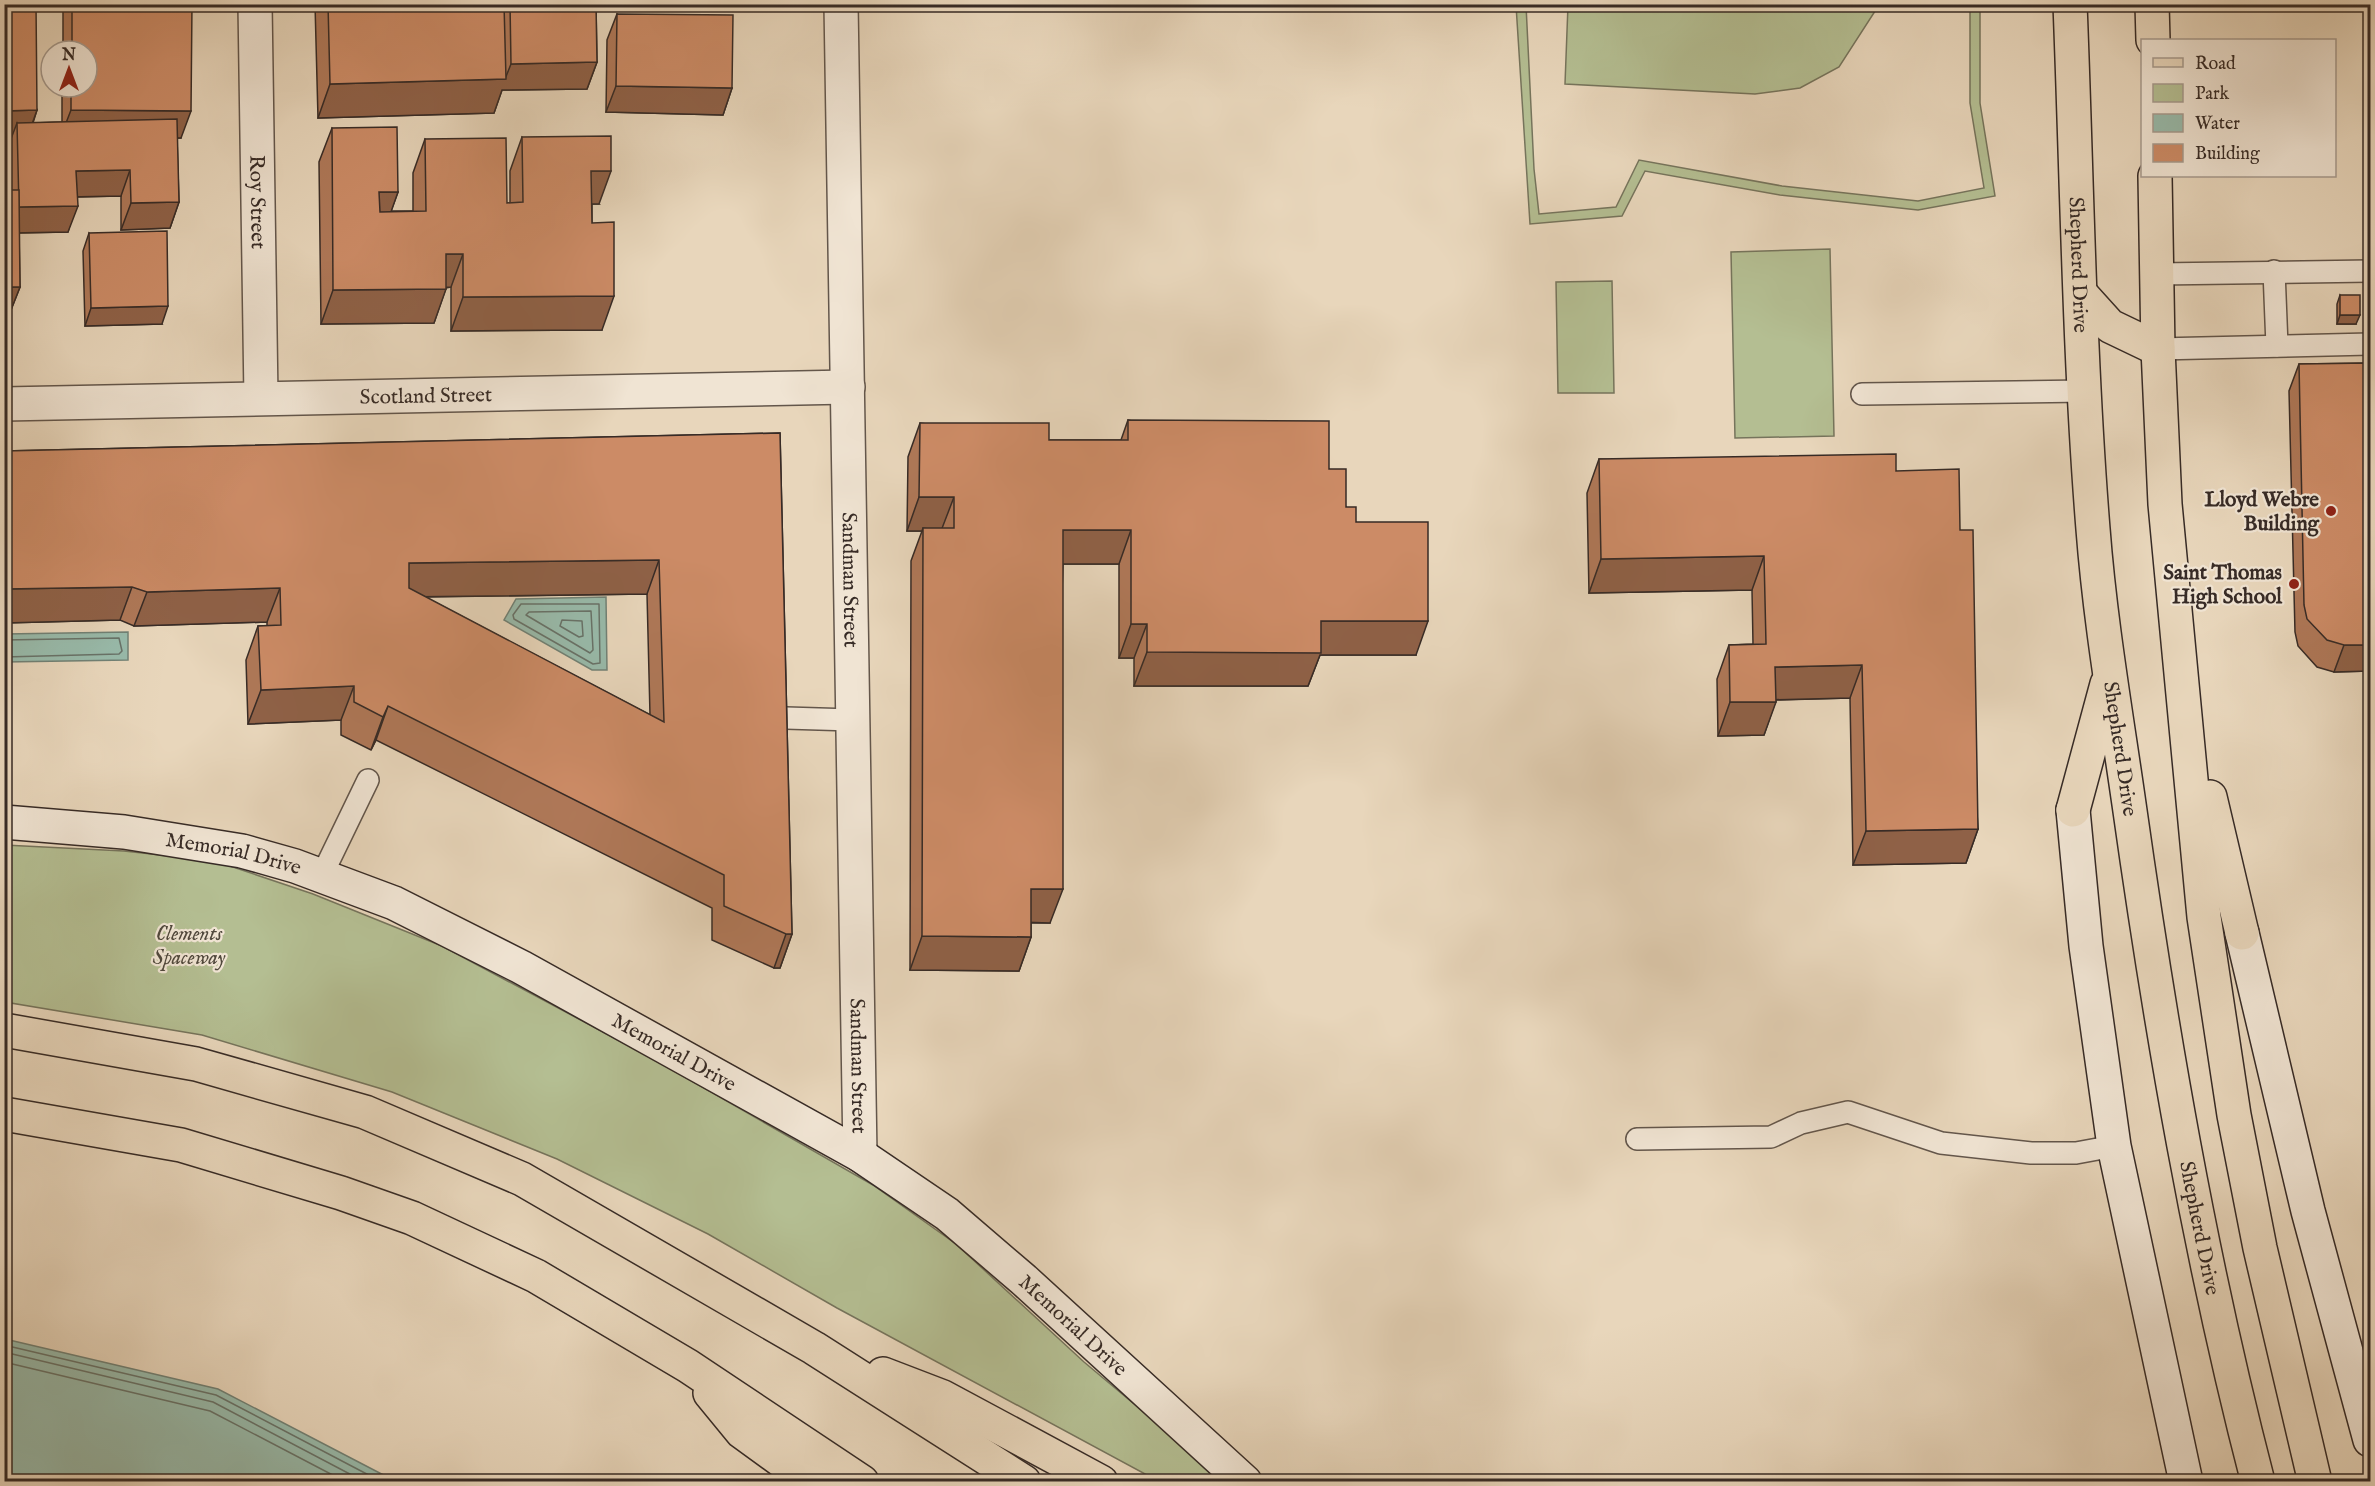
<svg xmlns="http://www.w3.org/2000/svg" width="2375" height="1486" viewBox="0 0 2375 1486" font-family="'IM FELL English',serif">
	<rect width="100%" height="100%" fill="#e8d6bb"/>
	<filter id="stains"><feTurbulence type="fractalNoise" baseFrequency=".00333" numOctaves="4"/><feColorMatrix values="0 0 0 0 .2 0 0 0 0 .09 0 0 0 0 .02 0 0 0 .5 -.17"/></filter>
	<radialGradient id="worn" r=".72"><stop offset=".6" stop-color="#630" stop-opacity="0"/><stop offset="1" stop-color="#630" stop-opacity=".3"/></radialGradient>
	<g fill="#b4be92" stroke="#76745c" stroke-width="1.5">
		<polygon points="1970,4 1980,5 1980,103 1995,196 1918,210 1780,195 1645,171 1622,216 1530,224 1516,5 1526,5 1534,169 1539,214 1616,207 1639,160 1782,186 1918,201 1984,188 1970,103"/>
		<polygon points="1568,5 1568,4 1879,5 1839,67 1800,88 1755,94 1565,84"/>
		<polygon points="1830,249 1834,436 1735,438 1731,252"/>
		<polygon points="1612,281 1614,393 1558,393 1556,282"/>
		<polygon points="4,845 124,851 215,861 313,894 442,946 650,1057 873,1185 956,1244 1084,1362 1226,1481 1158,1481 837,1308 708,1234 557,1159 392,1092 202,1035 5,1002"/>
	</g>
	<g fill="#98baaa" stroke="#718175" stroke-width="1.5">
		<polygon points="606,597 607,670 592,670 504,620 516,599"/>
		<polygon points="128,632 128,660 5,662 5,634"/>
		<polygon points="5,1339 218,1389 395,1481 5,1481"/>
	</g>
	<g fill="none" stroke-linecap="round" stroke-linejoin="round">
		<g stroke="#687268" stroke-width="1.5">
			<polygon points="521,604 599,604 600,663 593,664 514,619 513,615"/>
			<polygon points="591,611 593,650 590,653 526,615 529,612"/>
			<polygon points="562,620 582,621 583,636 579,637 560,626"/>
			<polyline points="4,640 119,638 122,651 119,654 4,657"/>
			<polyline points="4,1345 216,1395 382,1482"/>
			<polyline points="4,1352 213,1402 365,1482"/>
			<polyline points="4,1362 210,1411 346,1482"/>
		</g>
		<g stroke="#63564b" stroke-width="24">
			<g id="lane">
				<polyline points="2274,271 2277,346"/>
				<polyline points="2157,274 2370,271"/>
				<polyline points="2158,349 2370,344"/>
				<polyline points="1862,394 2086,391"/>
				<polyline points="786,718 852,720"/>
				<polyline points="322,875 368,780"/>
				<polyline points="1637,1139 1771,1137 1801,1123 1848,1112 1941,1143 2031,1153 2076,1153 2114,1146"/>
			</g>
		</g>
		<g stroke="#63564b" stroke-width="36">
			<g id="street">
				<path id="s1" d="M255,4L261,398"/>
				<path id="s2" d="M841,4L860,1155"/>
				<path id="s3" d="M4,404L848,387"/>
			</g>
		</g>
		<g stroke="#372b26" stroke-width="36">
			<g id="secondary">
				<polyline points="2073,810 2086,946 2114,1146 2186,1482"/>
				<path id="s4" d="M4,822L124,832L242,851L295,866L394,903L521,967L860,1155L947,1214L1024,1280L1245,1482"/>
				<polyline points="2242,933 2308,1211 2370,1440"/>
			</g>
		</g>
		<g stroke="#372b26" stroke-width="36">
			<g id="primary">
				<path id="s5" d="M2070,4C2077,179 2079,355 2093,529C2100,621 2116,713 2129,804C2161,1031 2200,1259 2258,1482"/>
				<polyline points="2152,4 2153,40"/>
				<polyline points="2155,176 2158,349 2165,504 2204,917 2234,1115 2260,1248 2315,1482"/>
				<polyline points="2082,295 2110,326 2158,349"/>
				<polyline points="2210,797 2242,933"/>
				<polyline points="2073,810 2107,684"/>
				<polyline points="4,1030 196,1064 365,1112 522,1179 814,1348 1024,1482"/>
				<polyline points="4,1114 181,1145 341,1193 412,1218 536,1276 688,1366 862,1482"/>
				<polyline points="883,1374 943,1397 1101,1482"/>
				<polyline points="710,1393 742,1432 811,1482"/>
			</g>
		</g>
		<use href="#lane" stroke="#f0e4d3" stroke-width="21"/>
		<use href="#street" stroke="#f0e4d3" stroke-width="33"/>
		<use href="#secondary" stroke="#f0e4d3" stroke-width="33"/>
		<use href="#primary" stroke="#e8d6bb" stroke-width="33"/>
	</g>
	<g fill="#af7858" stroke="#372b26" stroke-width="1.5" fill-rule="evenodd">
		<polygon points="4,4 37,110 33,123 62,122 62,87 87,87 87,51 63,51 63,4 192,4 181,138 177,138 179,202 170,228 121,230 121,196 77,197 68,232 19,233 20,287 7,320 4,320 4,190 9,190 7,150 9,144 4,144"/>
		<polygon points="315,4 596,4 597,62 587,89 502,90 494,113 318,118"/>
		<polygon points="617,14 732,88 723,115 606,112 607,40"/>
		<polygon points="332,128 398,192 391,211 413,211 413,173 425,139 507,203 510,203 510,171 522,137 599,204 592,204 592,223 602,330 451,331 451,287 446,288 434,323 321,324 319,162"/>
		<polygon points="89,233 162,324 85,326 83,251"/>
		<polygon points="2340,295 2356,324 2337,324 2337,304"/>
		<polygon points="2370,363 2370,671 2334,672 2317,667 2298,646 2295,632 2289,391 2299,364"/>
		<polygon points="1128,420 1329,469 1346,507 1356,522 1416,655 1320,655 1308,686 1134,686 1134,658 1119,658 1119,564 1063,564 1050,923 1031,923 1031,937 1019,971 910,970 911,561 922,531 907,531 908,457 920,423 1049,440 1121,440"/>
		<path d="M780,433L792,934L780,968H774L712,940V908L376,740L371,750L341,735V720L248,724L246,660L258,626H267V622L134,626L120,620L4,623V451ZM647,594L650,715L425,597Z"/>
		<polygon points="1599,459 1896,471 1960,530 1978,829 1966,863 1853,865 1850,698 1776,700 1764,735 1718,736 1717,679 1729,645 1753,644 1752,590 1589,593 1587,493"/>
	</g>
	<g fill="#8f6147" stroke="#372b26" stroke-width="1.5">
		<polygon points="597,62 587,89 502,90 494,113 318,118 330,84 505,79 511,64"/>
		<polygon points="616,86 732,88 723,115 606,112"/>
		<polygon points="37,110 25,144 17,123 9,144 4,144 4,111"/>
		<polygon points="71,110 191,111 181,138 61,136"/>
		<polygon points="130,170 121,196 67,197 76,171"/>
		<polygon points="591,171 611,171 599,204 579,204"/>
		<polygon points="379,192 398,192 386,226 367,226"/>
		<polygon points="179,202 170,228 121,230 131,203"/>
		<polygon points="78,206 68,232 10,233 19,207"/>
		<polygon points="446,254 463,254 451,287 434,288"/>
		<polygon points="4,287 20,287 7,320 4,320"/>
		<polygon points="446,289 434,323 321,324 333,290"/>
		<polygon points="614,296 602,330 451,331 463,297"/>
		<polygon points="168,306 162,324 85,326 91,308"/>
		<polygon points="2340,315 2360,315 2356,324 2337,324"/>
		<polygon points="919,497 954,497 941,531 923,528 922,531 907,531"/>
		<polygon points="1063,530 1131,530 1119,564 1051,564"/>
		<polygon points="1764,556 1752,590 1589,593 1601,559"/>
		<polygon points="659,560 647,594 397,597 409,563"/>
		<polygon points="132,587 120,620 4,623 4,589"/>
		<polygon points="280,588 267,622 134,626 147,592"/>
		<polygon points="1321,621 1428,621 1416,655 1320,655 1308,686 1134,686 1147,652"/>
		<polygon points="1131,624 1147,624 1134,658 1119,658"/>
		<polygon points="2344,645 2370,645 2370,671 2334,672"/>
		<polygon points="1862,665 1850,698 1763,700 1775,667"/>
		<polygon points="354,686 341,720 248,724 261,690"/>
		<polygon points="1730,702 1776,702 1764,735 1718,736"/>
		<polygon points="388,706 376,740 371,750 383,717"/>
		<polygon points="1978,829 1966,863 1853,865 1866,831"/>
		<polygon points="1031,889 1063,889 1050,923 1019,922"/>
		<polygon points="786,934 792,934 780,968 774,968"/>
		<polygon points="922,936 1031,937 1019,971 910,970"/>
	</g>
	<g fill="#cc8b66" stroke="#372b26" stroke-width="1.5" fill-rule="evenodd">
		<polygon points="4,4 36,4 37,110 4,111"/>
		<polygon points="72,4 192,4 191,111 71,110 71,87 87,87 87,51 72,51"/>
		<polygon points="328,4 504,4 506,79 330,84"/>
		<polygon points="510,4 596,4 597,62 511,64"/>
		<polygon points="617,14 733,15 732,88 616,86"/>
		<polygon points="177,119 179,202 131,203 130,170 76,171 78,206 19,207 17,123"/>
		<polygon points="397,127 398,192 379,192 380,212 426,211 425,139 506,138 507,203 523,202 522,137 611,136 611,171 591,171 592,223 614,222 614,296 463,297 463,254 446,254 446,289 333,290 332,128"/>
		<polygon points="4,190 19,190 20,287 4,287"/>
		<polygon points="167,231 168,306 91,308 89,233"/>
		<rect x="2340" y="295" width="20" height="20"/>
		<polygon points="2370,363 2370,645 2344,645 2327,640 2307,619 2304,605 2299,364"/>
		<polygon points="1128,420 1329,421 1329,469 1346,469 1346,507 1356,507 1356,522 1428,522 1428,621 1321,621 1321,653 1147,652 1147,624 1131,624 1131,530 1063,530 1063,889 1031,889 1031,937 922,936 923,528 954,528 954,497 919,497 920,423 1049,423 1049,440 1128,440"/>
		<path d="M780,433L792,934H786L724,906V875L388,706L383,717L354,702V686L261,690L258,626L281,625L280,588L147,592L132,587L4,589V451ZM659,560L664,722L409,588V563Z"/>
		<polygon points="1896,454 1896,471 1959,469 1960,530 1973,530 1978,829 1866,831 1862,665 1775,667 1776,702 1730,702 1729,645 1766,644 1764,556 1601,559 1599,459"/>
	</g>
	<g fill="#8f2418" stroke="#f0e4d3" stroke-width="2">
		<circle cx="2331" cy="511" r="6"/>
		<circle cx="2294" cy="584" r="6"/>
	</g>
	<g text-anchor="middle" stroke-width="4.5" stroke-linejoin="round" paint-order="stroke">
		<g font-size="21" fill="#372b26" stroke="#f0e4d3">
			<text dy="7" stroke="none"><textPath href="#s1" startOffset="198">Roy Street</textPath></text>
			<text dy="7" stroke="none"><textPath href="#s5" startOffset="261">Shepherd Drive</textPath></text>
			<text dy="7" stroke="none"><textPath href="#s3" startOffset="422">Scotland Street</textPath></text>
			<text dy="7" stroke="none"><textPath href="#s2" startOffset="576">Sandman Street</textPath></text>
			<text dy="7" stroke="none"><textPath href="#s5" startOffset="747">Shepherd Drive</textPath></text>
			<text dy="7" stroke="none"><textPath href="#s4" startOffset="232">Memorial Drive</textPath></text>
			<text dy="7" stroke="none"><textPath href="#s4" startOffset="718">Memorial Drive</textPath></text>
			<text dy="7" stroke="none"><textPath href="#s2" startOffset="1062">Sandman Street</textPath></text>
			<text dy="7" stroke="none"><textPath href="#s5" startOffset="1233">Shepherd Drive</textPath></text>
			<text dy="7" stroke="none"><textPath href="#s4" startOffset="1204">Memorial Drive</textPath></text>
		</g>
		<g font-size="21" font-weight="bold" fill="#372b26" stroke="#f0e4d3" text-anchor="end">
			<text x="2319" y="506">Lloyd Webre<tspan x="2319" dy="24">Building</tspan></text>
			<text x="2282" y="579">Saint Thomas<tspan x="2282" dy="24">High School</tspan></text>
		</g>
		<g font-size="21" font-style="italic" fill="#50483c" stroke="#f0e4d3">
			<text x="189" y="940">Clements<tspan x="189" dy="24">Spaceway</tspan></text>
		</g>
	</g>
	<rect width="2375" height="1486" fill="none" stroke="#e8d6bb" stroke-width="24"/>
	<rect x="6" y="6" width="2363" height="1474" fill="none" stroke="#372b26" stroke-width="3"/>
	<rect x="12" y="12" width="2351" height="1462" fill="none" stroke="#372b26" stroke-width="1.5"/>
	<rect x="2141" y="39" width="195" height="138" fill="#f0e4d3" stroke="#a69a8e" stroke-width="1.5"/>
	<rect x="2153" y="58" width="30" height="9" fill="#e8d6bb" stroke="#a69a8e" stroke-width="1.5"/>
	<text x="2195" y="69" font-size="18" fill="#372b26">Road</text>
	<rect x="2153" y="84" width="30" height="18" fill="#b4be92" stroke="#a69a8e" stroke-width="1.5"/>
	<text x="2195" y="99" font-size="18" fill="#372b26">Park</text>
	<rect x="2153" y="114" width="30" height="18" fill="#98baaa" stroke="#a69a8e" stroke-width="1.5"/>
	<text x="2195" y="129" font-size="18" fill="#372b26">Water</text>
	<rect x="2153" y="144" width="30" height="18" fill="#cc8b66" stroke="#a69a8e" stroke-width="1.5"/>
	<text x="2195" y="159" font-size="18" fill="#372b26">Building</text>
	<g transform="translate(69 69)"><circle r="28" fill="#f0e4d3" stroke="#a69a8e" stroke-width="1.5"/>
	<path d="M0-4.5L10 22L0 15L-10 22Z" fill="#8f2418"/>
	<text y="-9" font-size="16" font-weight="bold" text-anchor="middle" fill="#372b26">N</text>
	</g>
	<rect width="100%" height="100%" filter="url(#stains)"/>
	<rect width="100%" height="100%" fill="url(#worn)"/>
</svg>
